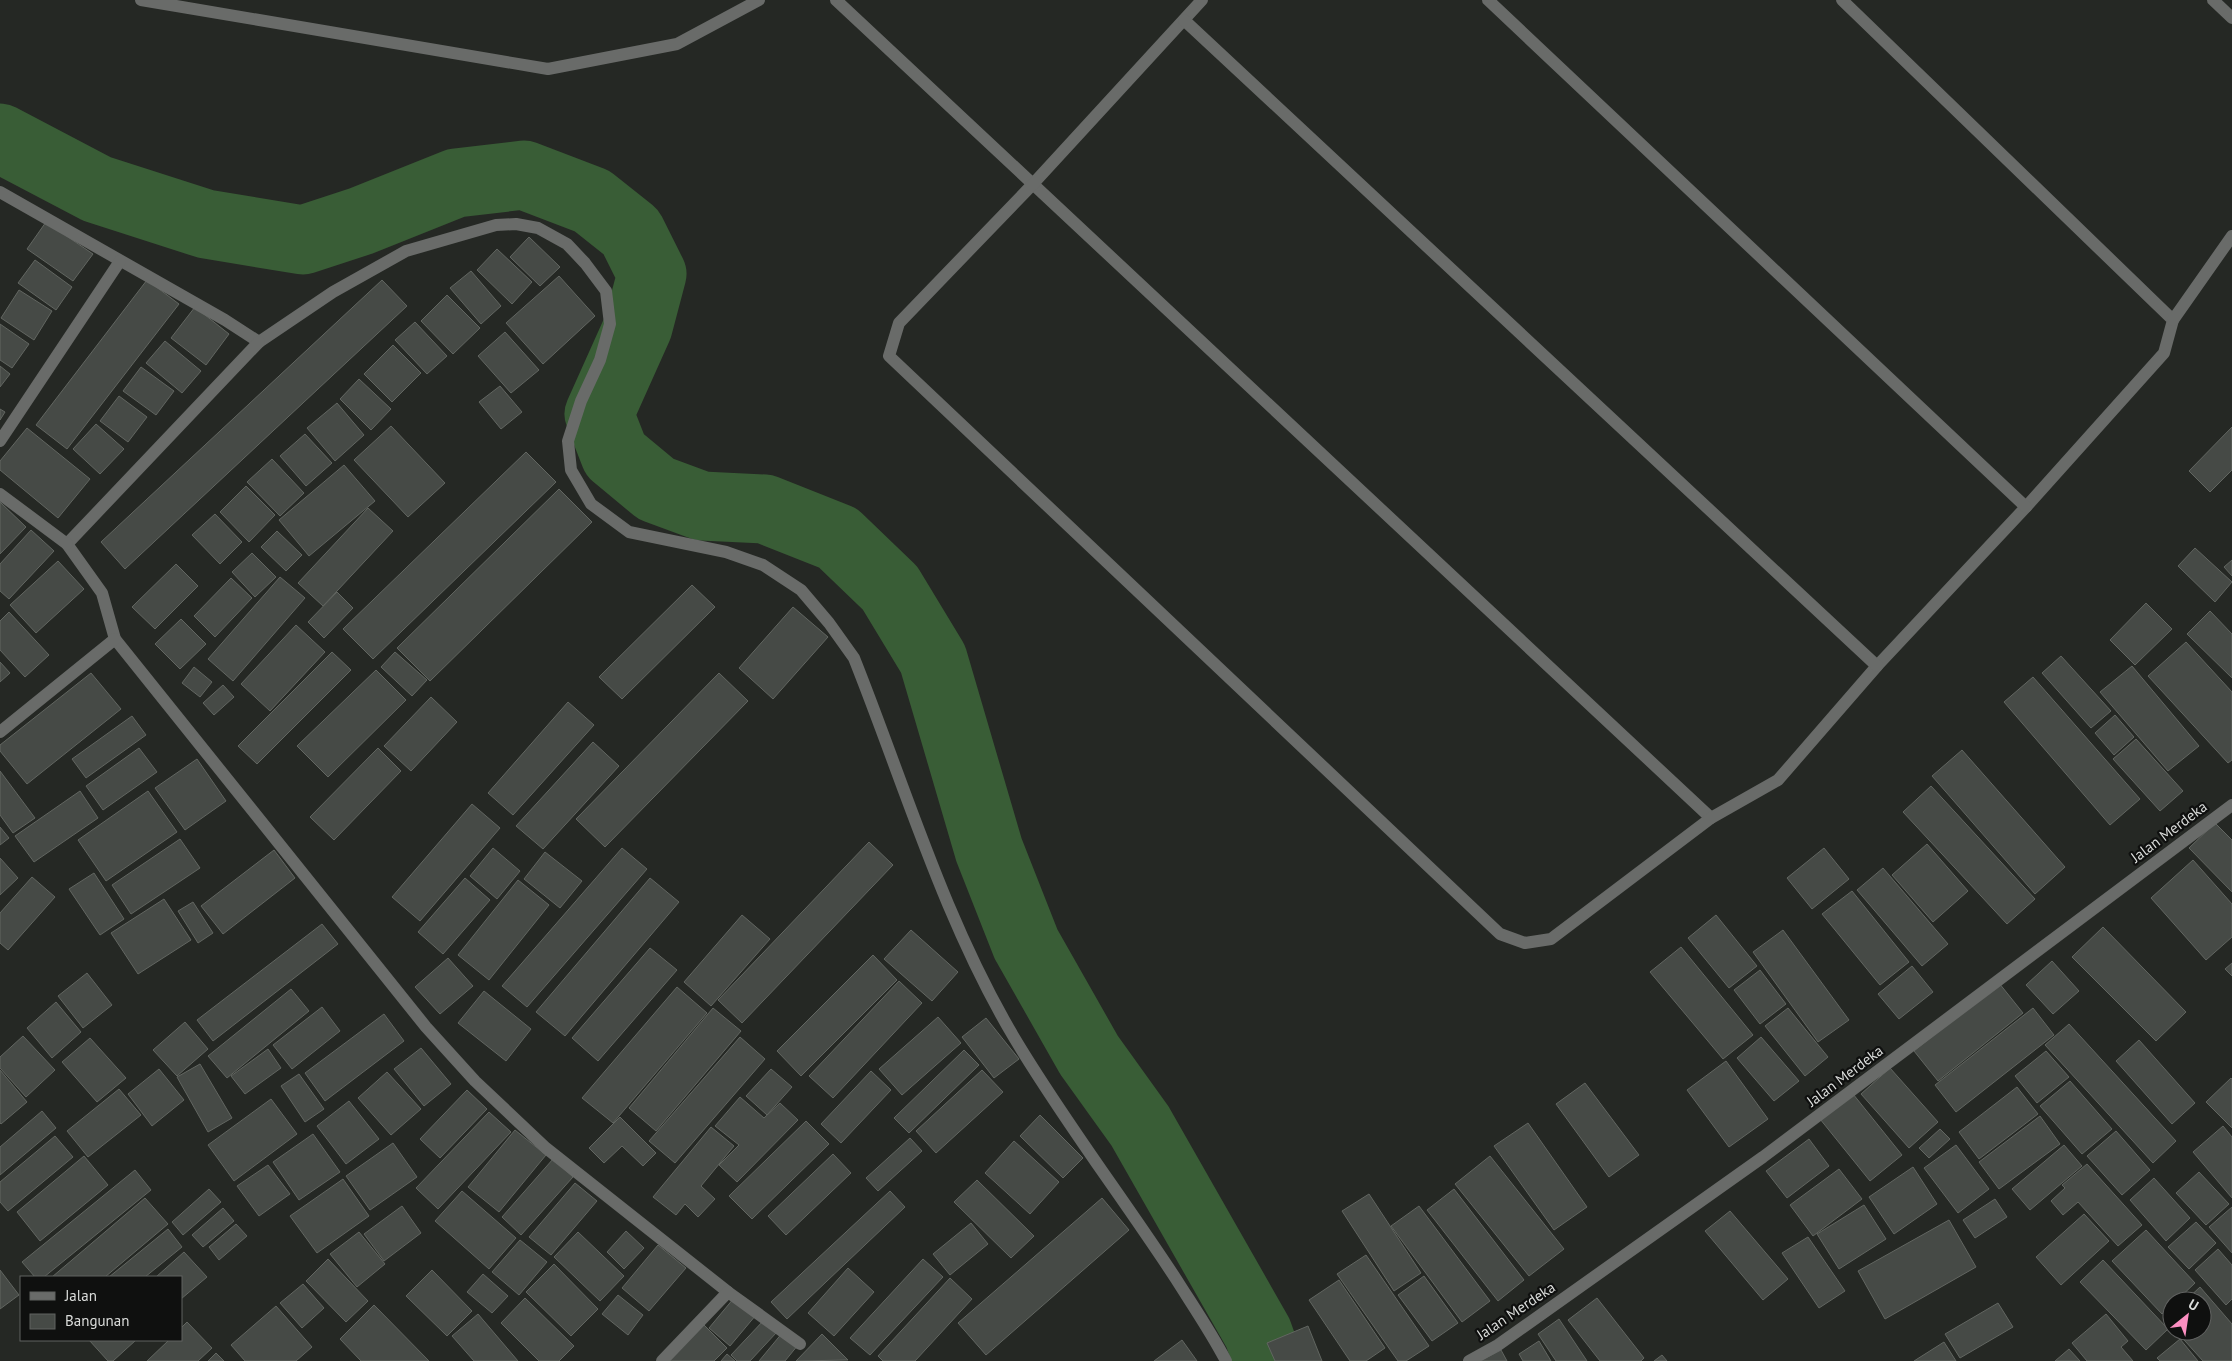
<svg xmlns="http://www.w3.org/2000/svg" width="2232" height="1361" viewBox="0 0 2232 1361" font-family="'PT Sans',sans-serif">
	<rect width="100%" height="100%" fill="#252824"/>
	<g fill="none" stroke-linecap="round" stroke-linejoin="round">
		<polyline stroke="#395d36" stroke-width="69" points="0,138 97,189 206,224 303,240 361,221 456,183 524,175 592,201 631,232 652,274 638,327 599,414 615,455 656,489 702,506 765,509 838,538 890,588 933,659 989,850 1026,944 1089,1055 1140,1126 1258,1333 1268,1361"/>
	</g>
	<g fill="#464a46" stroke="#626661">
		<polygon points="46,222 93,254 73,281 27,249"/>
		<polygon points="529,237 560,267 540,286 510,257"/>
		<polygon points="497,249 532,282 512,304 477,270"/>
		<polygon points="35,260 72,287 56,310 18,283"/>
		<polygon points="471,271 501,306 481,324 450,288"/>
		<polygon points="559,276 595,316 543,364 506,323"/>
		<polygon points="147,280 179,304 67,449 36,425"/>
		<polygon points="382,280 407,306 125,569 101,542"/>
		<polygon points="19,290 52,311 34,340 1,318"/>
		<polygon points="447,295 480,328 453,354 421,321"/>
		<polygon points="195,307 229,334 206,365 171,338"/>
		<polygon points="415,322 447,356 427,374 395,340"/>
		<polygon points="0,324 29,344 12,368 0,360"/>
		<polygon points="505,332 539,370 511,393 478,356"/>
		<polygon points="165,341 201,371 182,393 146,363"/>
		<polygon points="393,345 421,373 392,402 364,374"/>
		<polygon points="0,366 10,374 0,387"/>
		<polygon points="141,367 174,391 156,415 123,391"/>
		<polygon points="359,379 391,409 371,430 340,399"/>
		<polygon points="500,386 522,412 501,429 479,402"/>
		<polygon points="119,396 147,417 128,442 100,421"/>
		<polygon points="337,403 364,435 335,461 307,428"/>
		<polygon points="0,409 5,412 0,420"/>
		<polygon points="96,424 124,449 100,474 73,449"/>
		<polygon points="391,426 445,483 408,517 354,460"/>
		<polygon points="2232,427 2232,470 2210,492 2189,471"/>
		<polygon points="27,428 90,479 58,518 0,470 0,461"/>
		<polygon points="305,434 332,463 306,486 280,456"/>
		<polygon points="526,452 556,482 373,659 343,629"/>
		<polygon points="272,459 304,493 280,516 247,482"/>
		<polygon points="344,465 375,501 309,556 279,520"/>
		<polygon points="246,486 275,515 249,542 220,512"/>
		<polygon points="559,489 592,522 430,681 397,648"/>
		<polygon points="0,502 26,527 0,554"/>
		<polygon points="368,508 393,531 323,606 298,583"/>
		<polygon points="215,514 242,542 220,564 192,535"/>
		<polygon points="31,530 54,551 9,599 0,591 0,564"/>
		<polygon points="277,531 302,555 286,571 261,547"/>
		<polygon points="2195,548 2232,582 2215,602 2178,566"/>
		<polygon points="252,553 276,577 255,597 232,572"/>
		<polygon points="2232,560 2232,576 2224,567"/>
		<polygon points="58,561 84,589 36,633 10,605"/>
		<polygon points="176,564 198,586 155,629 132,607"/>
		<polygon points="280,577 305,598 233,681 208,659"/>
		<polygon points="231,578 252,598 215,637 194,616"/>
		<polygon points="692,585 715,607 622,699 599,677"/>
		<polygon points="337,592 353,608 324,638 308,622"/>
		<polygon points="2146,603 2172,629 2135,665 2110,640"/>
		<polygon points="793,607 828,637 773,699 739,668"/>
		<polygon points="2210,611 2232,634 2232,678 2187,634"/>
		<polygon points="9,612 49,655 25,677 0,650 0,621"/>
		<polygon points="181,619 206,644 180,669 155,644"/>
		<polygon points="296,625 325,652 270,711 241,684"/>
		<polygon points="2186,642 2232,692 2232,760 2228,763 2148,676"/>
		<polygon points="332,652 351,670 257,764 238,746"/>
		<polygon points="395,652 427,680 412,696 381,667"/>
		<polygon points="2061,656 2111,711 2091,728 2042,673"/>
		<polygon points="0,662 10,673 0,682"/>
		<polygon points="2132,666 2199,746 2168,771 2100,692"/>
		<polygon points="194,667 212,682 200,697 182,683"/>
		<polygon points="376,670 406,700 328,777 297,746"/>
		<polygon points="91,673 121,709 27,784 0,751 0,745"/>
		<polygon points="719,673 748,701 605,847 576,819"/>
		<polygon points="2033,677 2140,799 2110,825 2004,702"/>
		<polygon points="223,685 234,697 214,715 203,703"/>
		<polygon points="431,697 457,722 411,771 384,746"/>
		<polygon points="568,702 594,725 513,815 488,793"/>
		<polygon points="2115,715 2134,737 2114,755 2095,733"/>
		<polygon points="132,716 146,735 86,778 72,759"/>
		<polygon points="2136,739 2183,791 2160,811 2113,759"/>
		<polygon points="593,742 619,766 543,849 516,826"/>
		<polygon points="139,748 157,772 103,810 86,786"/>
		<polygon points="378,748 401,771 334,840 310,817"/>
		<polygon points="1962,750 2065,867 2035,894 1932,776"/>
		<polygon points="197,759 226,801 185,830 155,788"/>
		<polygon points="0,771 35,818 13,833 0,815"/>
		<polygon points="1931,786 2035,899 2007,924 1903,812"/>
		<polygon points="80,791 98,818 34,862 15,836"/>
		<polygon points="148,791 177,832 106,881 78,840"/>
		<polygon points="472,804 500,828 420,921 392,897"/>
		<polygon points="2215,823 2232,840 2232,892 2189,848"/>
		<polygon points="0,827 9,838 0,845"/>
		<polygon points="180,839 200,868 131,914 112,885"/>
		<polygon points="869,842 893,865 742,1023 718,1000"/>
		<polygon points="1927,844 1968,891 1933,922 1892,875"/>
		<polygon points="493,848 520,871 497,899 470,876"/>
		<polygon points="622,848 647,869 527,1007 502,986"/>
		<polygon points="1824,848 1849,879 1812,909 1787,878"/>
		<polygon points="274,850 295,878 223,934 201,906"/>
		<polygon points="545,852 582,881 560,908 524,879"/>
		<polygon points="0,858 18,878 0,895"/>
		<polygon points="2193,860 2232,904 2232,937 2206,960 2151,898"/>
		<polygon points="1883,868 1948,944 1922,966 1857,890"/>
		<polygon points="94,873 124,919 100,935 69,889"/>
		<polygon points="32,877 55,897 8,950 0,943 0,913"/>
		<polygon points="465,878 490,900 443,954 418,932"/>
		<polygon points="650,878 679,902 565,1036 536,1012"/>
		<polygon points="518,880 549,905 489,980 458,955"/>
		<polygon points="1852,891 1909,962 1880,985 1822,914"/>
		<polygon points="164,899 191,940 138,974 111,933"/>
		<polygon points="193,902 213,933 198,943 178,911"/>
		<polygon points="742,915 770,939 711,1006 684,982"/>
		<polygon points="1716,915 1757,966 1729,988 1688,938"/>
		<polygon points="322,924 338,944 213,1041 197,1020"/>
		<polygon points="2103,927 2186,1012 2156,1041 2072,957"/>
		<polygon points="911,930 958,972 932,1001 884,959"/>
		<polygon points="1783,930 1849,1020 1818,1042 1753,952"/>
		<polygon points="1681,947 1753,1035 1723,1059 1650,972"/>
		<polygon points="650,948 677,970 598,1061 572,1038"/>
		<polygon points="873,955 897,980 801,1076 777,1051"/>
		<polygon points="448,958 473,986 440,1014 415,987"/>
		<polygon points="2052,961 2079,991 2053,1014 2026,985"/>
		<polygon points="2232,963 2232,976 2225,969"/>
		<polygon points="1912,966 1933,992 1899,1019 1878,994"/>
		<polygon points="1760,970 1786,1004 1760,1024 1734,990"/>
		<polygon points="87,973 112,1005 83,1028 58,996"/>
		<polygon points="899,981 922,1003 833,1098 809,1076"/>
		<polygon points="1999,983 2023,1013 1938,1081 1914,1051"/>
		<polygon points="677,987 707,1013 613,1123 582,1098"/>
		<polygon points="291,989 309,1011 227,1078 208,1056"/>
		<polygon points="484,991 531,1029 506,1061 458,1023"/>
		<polygon points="56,1002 81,1032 52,1058 27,1028"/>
		<polygon points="322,1007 340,1031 292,1069 273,1045"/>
		<polygon points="713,1008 741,1031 656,1131 629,1108"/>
		<polygon points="1788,1008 1828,1057 1805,1076 1765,1026"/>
		<polygon points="2033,1008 2054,1035 1956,1112 1935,1085"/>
		<polygon points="384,1014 404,1041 325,1101 305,1073"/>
		<polygon points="938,1017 961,1043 902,1095 879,1069"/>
		<polygon points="986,1018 1019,1059 994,1078 962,1037"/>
		<polygon points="185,1022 208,1049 177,1076 153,1050"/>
		<polygon points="2069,1024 2176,1141 2153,1163 2045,1045"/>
		<polygon points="23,1036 55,1070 26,1097 0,1068 0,1057"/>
		<polygon points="740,1037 765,1059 675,1163 649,1141"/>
		<polygon points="1761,1037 1799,1081 1774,1101 1737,1058"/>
		<polygon points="90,1038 126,1078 97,1102 62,1062"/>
		<polygon points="2139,1040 2195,1103 2172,1124 2116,1061"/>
		<polygon points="421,1048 451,1084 424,1106 394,1069"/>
		<polygon points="268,1049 281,1068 245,1094 231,1076"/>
		<polygon points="964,1050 979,1065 909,1133 894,1118"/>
		<polygon points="2046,1051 2069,1077 2037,1103 2015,1076"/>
		<polygon points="1726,1061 1768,1119 1729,1147 1687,1090"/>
		<polygon points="200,1064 232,1118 208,1132 177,1077"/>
		<polygon points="1890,1068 1938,1122 1909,1148 1861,1094"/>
		<polygon points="159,1069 184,1100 152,1126 128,1094"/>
		<polygon points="771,1069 792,1087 767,1115 746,1096"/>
		<polygon points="0,1070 27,1102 1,1124 0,1123"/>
		<polygon points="982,1070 1003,1092 936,1153 916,1131"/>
		<polygon points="871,1071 891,1090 841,1143 821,1124"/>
		<polygon points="387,1072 421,1109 391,1135 358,1098"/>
		<polygon points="299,1074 324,1109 305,1122 281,1086"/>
		<polygon points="2231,1078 2232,1079 2232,1128 2206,1102"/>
		<polygon points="2070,1081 2112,1129 2082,1154 2040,1106"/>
		<polygon points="1585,1083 1639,1155 1609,1177 1556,1104"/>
		<polygon points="2017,1087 2038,1114 1979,1159 1959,1132"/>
		<polygon points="119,1089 141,1115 88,1157 67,1131"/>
		<polygon points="467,1090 487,1109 440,1158 420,1139"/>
		<polygon points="1853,1094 1902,1155 1870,1181 1820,1119"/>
		<polygon points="740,1097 764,1118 780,1103 798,1120 737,1182 719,1165 739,1145 715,1126"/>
		<polygon points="271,1099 297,1134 234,1181 208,1145"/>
		<polygon points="349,1101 379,1139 346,1164 317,1126"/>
		<polygon points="42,1111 56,1128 0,1175 0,1147"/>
		<polygon points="489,1112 511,1132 438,1209 416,1188"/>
		<polygon points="1040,1115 1083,1158 1063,1178 1020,1136"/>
		<polygon points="2040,1116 2060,1144 1999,1189 1979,1162"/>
		<polygon points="620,1117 656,1153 643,1166 622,1146 604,1163 589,1148"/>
		<polygon points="806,1121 829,1144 752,1219 729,1196"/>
		<polygon points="1528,1123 1587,1207 1554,1230 1494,1146"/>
		<polygon points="2223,1126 2232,1137 2232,1198 2193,1152"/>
		<polygon points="711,1127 734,1146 701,1186 715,1199 698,1217 685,1204 676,1215 653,1197"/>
		<polygon points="1940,1129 1950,1139 1929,1158 1919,1148"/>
		<polygon points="515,1130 546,1155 499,1212 468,1187"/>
		<polygon points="2116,1131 2150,1170 2122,1195 2087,1156"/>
		<polygon points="313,1134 340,1172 299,1200 273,1162"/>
		<polygon points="55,1136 73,1157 8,1211 0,1202 0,1182"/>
		<polygon points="910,1138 922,1151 878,1191 866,1178"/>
		<polygon points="1809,1139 1829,1166 1787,1198 1766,1171"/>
		<polygon points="1014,1141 1059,1182 1030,1214 985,1173"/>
		<polygon points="393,1143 417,1177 370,1210 346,1176"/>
		<polygon points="1956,1145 1989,1189 1958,1213 1924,1168"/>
		<polygon points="2064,1145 2082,1166 2030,1210 2012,1189"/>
		<polygon points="833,1154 851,1173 786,1235 768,1216"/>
		<polygon points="84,1156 108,1185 40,1241 17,1212"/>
		<polygon points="1490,1156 1564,1249 1529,1276 1455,1184"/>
		<polygon points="553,1159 573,1177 521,1235 502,1217"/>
		<polygon points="2087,1164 2142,1225 2118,1246 2078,1202 2063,1215 2051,1201 2065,1188 2062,1185"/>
		<polygon points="268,1165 290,1194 259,1216 237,1186"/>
		<polygon points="1913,1167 1937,1204 1894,1234 1869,1197"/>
		<polygon points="1839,1169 1862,1199 1813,1236 1790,1205"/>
		<polygon points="135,1170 151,1190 44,1277 35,1277 22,1262"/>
		<polygon points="2199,1172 2229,1204 2206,1225 2176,1193"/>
		<polygon points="2154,1178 2190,1218 2166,1241 2130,1200"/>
		<polygon points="343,1179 369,1216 317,1253 290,1216"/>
		<polygon points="977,1180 1034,1236 1011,1258 954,1202"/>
		<polygon points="575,1183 597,1201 551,1255 529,1237"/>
		<polygon points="209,1189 221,1202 183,1235 172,1222"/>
		<polygon points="1454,1189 1524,1280 1498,1301 1427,1210"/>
		<polygon points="462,1191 516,1238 489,1269 435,1221"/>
		<polygon points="890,1191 905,1207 787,1319 771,1302"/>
		<polygon points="1369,1194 1421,1273 1394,1291 1342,1211"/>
		<polygon points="145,1198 168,1224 105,1277 52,1277"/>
		<polygon points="1102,1198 1129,1230 986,1355 958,1323"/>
		<polygon points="1995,1199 2007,1217 1975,1238 1963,1220"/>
		<polygon points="1864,1205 1886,1239 1839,1269 1817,1234"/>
		<polygon points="402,1206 421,1233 384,1261 364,1234"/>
		<polygon points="1419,1206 1490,1301 1462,1322 1391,1226"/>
		<polygon points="2232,1207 2232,1253 2209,1227"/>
		<polygon points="223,1208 234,1221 203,1247 192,1235"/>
		<polygon points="1730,1211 1788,1279 1763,1300 1705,1231"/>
		<polygon points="2084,1214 2109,1241 2061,1285 2036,1257"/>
		<polygon points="1949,1220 1976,1267 1885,1319 1858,1271"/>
		<polygon points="2196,1222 2216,1243 2189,1269 2168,1247"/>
		<polygon points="971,1223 988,1244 950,1275 933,1254"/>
		<polygon points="236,1224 247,1236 219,1260 209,1247"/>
		<polygon points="168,1229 182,1247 145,1277 109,1277"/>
		<polygon points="2146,1230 2195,1283 2176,1301 2172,1301 2172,1304 2162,1314 2112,1261"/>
		<polygon points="626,1231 644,1248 624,1269 607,1252"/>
		<polygon points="359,1232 385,1264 357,1287 330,1254"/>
		<polygon points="578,1232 624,1276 600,1301 554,1257"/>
		<polygon points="1808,1237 1845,1291 1819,1308 1782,1253"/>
		<polygon points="520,1240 547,1262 519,1295 492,1272"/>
		<polygon points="658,1245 686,1268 649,1311 622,1288"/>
		<polygon points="2218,1249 2232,1265 2232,1299 2226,1305 2195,1270"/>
		<polygon points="184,1252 207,1277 181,1299 181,1277 156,1277"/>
		<polygon points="1366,1255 1429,1346 1406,1361 1398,1361 1337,1274"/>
		<polygon points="328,1259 368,1301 346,1322 306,1281"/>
		<polygon points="923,1259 943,1277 870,1355 850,1338"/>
		<polygon points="2103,1260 2168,1329 2146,1350 2080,1282"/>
		<polygon points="554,1264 598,1309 571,1336 526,1292"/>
		<polygon points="848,1268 874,1292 834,1336 808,1313"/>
		<polygon points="0,1270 19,1295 0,1309"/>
		<polygon points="432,1270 472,1311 447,1336 406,1296"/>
		<polygon points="483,1274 508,1296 492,1313 467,1292"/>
		<polygon points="1424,1276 1458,1323 1432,1341 1398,1295"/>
		<polygon points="950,1278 972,1299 915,1361 883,1361 878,1356"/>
		<polygon points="1339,1280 1385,1348 1366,1361 1350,1361 1309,1300"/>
		<polygon points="303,1284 324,1308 302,1328 280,1303"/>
		<polygon points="2200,1287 2232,1324 2232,1361 2203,1361 2176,1331 2202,1331 2202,1301 2185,1301"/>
		<polygon points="618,1295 643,1315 628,1335 602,1314"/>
		<polygon points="525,1298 574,1346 559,1361 539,1361 501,1323"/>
		<polygon points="734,1298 756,1315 730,1346 709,1328"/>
		<polygon points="1597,1298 1644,1358 1641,1361 1600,1361 1568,1320"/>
		<polygon points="1998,1303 2013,1327 1960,1358 1945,1334"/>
		<polygon points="374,1305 429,1361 361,1361 340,1339"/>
		<polygon points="276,1306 312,1347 296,1361 245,1361 231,1345"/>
		<polygon points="2172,1312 2172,1326 2165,1318"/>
		<polygon points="478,1314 518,1361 474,1361 452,1336"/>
		<polygon points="2106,1314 2128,1341 2121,1347 2133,1361 2087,1361 2072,1343"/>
		<polygon points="1559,1319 1587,1361 1556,1361 1538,1334"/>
		<polygon points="764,1320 777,1332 750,1361 737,1361 731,1355"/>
		<polygon points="187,1322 212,1348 198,1361 147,1361 169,1340 181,1340 181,1328"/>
		<polygon points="703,1324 727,1348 714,1361 666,1361"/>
		<polygon points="1308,1326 1322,1361 1275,1361 1267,1343"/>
		<polygon points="783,1332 798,1345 785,1361 759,1361"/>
		<polygon points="822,1334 848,1360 796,1361"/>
		<polygon points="2180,1339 2198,1361 2160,1361 2157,1358"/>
		<polygon points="89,1340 136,1340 113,1361 108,1361"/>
		<polygon points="1182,1340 1197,1361 1154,1361"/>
		<polygon points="1539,1341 1551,1361 1523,1361 1519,1354"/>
		<polygon points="1944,1342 1956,1361 1914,1361"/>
		<polygon points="2069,1349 2080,1361 2055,1361"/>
		<polygon points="1501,1350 1507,1361 1480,1361"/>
		<polygon points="216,1353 224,1361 208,1361"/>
		<polygon points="727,1354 735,1361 721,1361"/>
		<polygon points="1662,1355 1667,1361 1654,1361"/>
	</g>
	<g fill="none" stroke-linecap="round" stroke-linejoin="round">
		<g stroke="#696b69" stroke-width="12">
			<polyline points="141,0 548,69 677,44 759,0"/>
			<polyline points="836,0 1711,818"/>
			<polyline points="1202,0 1032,185 899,323 889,356 1500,934 1525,943 1551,939 1711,818 1778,780 1877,666 2026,507 2164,353 2173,320 1842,0"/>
			<polyline points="1488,0 2026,507"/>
			<polyline points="2213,0 2232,18"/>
			<polyline points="1184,20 1877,666"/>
			<path d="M0,192L225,320L259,342L333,292L406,251L496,225L516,224L538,228L567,244L585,263L606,291L610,324L600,360L581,401L568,441L571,470L591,504L629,532L726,552L763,565L801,590L829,623L854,658C905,786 944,920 1015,1039C1064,1121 1123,1198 1176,1279C1193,1306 1211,1332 1226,1361"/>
			<polyline points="2173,320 2232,236"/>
			<polyline points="259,342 67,544 102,593 115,639 426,1027 475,1081 546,1148 728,1292"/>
			<polyline points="0,441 120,261"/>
			<polyline points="0,494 67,544"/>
			<polyline points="0,732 115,639"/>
			<polyline points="662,1361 728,1292 800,1344"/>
			<polyline points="1469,1361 1498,1345 1763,1157 2232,805"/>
		</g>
	</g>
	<g text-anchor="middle" stroke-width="4.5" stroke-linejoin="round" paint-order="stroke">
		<g font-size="15" fill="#dbdddb" stroke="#0f100f">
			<text transform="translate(2169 832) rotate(-37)" y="5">Jalan Merdeka</text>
			<text transform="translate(1845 1076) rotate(-37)" y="5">Jalan Merdeka</text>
			<text transform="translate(1516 1311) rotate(-34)" y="5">Jalan Merdeka</text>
		</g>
	</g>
	<rect x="20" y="1276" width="162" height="65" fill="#0f100f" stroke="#616261"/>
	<rect x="30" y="1292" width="25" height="8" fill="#696b69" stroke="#616261"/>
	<text x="65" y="1301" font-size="15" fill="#dbdddb">Jalan</text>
	<rect x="30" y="1314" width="25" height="15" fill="#464a46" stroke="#616261"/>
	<text x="65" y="1326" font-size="15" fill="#dbdddb">Bangunan</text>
	<g transform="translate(2187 1316) rotate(30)"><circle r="24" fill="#0f100f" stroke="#616261"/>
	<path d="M0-4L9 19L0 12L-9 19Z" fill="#fc8fc1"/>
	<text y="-8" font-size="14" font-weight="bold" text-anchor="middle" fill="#dbdddb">U</text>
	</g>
</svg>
